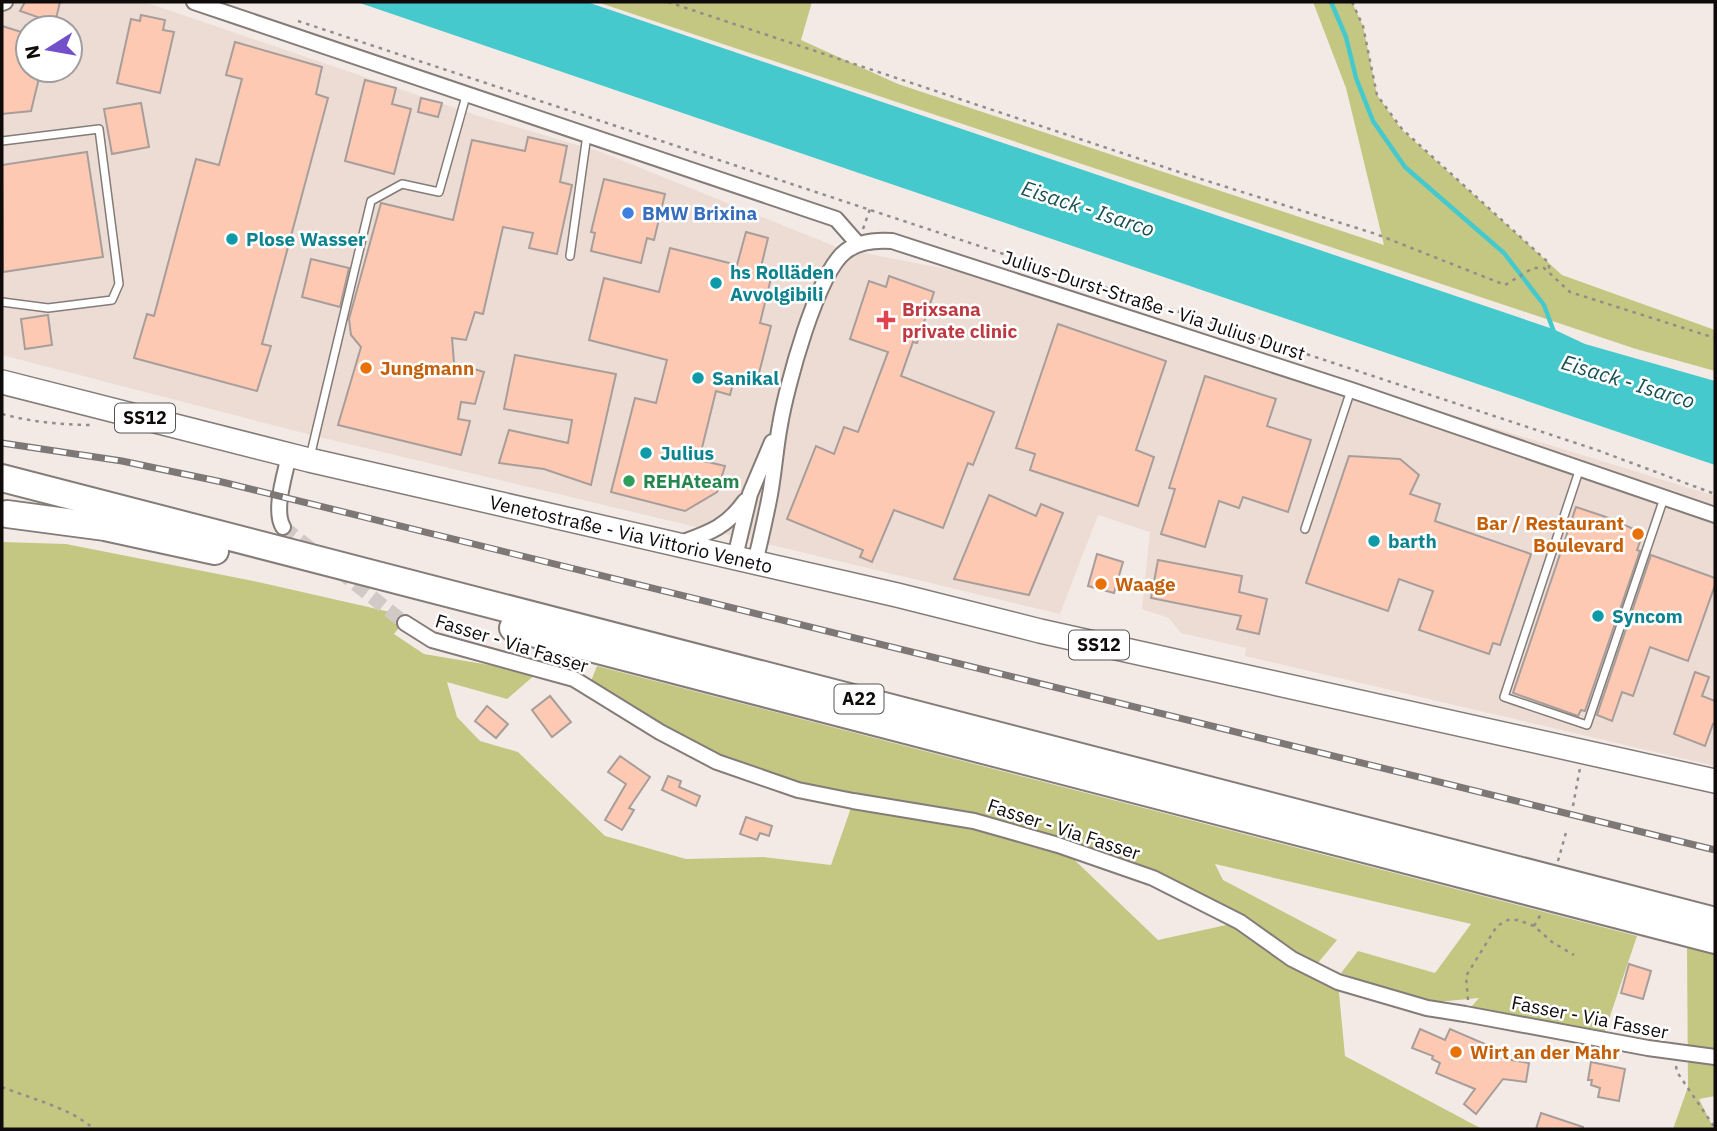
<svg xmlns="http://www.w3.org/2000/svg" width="1717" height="1131" viewBox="0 0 1717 1131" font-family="'IBM Plex Sans',sans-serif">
	<rect width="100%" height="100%" fill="#f3eae6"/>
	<path fill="#ecdcd4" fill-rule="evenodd" d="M2,2H145L479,116L601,152L839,248L1038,287L1715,496V766L1245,656L1246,648L1181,633L1169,618L1142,609L1150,532L1098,515L1060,614L311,435L2,355ZM28,28H70V70H28Z"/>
	<g fill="#c4c782" fill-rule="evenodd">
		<polygon points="597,2 812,2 801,40 898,84 1384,245 1346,88 1313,2 1352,2 1363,26 1377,95 1401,129 1562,275 1715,330 1715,371 1636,349"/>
		<path d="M2,542L66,544L258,582L408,616L394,634L424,654L537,673L507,699L447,682L457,717L480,741L518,752L605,836L686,859L763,857L831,865L853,802L717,762L589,686L597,666L1637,936L1603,1037L1465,1014L1479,998L1426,1003L1341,973L1358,951L1435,973L1471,924L1215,864L1223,880L1337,940L1317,964L1241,922L1338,982L1345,1056L1482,1129H2ZM1060,846L1240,922L1158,940Z"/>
		<polygon points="1687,947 1715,955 1715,1096 1699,1099 1714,1129 1673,1129 1688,1087"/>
	</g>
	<polygon fill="#46c9cd" points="357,2 587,2 1553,329 1585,344 1715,381 1715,465"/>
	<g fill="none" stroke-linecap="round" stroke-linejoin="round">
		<polyline stroke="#46c9cd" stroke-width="4.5" points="1331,2 1346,37 1356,78 1373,121 1405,167 1504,253 1544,305 1554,332"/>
	</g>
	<g fill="#fdc9b2" stroke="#a79e9b" stroke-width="2">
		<polygon points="25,2 60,2 55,23 20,11"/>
		<polygon points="141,15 165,20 163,30 174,32 160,93 117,83 131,19 140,21"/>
		<polygon points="2,26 28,34 28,70 41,70 31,111 2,114"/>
		<polygon points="235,42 322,67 316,94 328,98 262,344 271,346 257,391 134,358 147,314 154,316 196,159 219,165 242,79 226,75"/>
		<polygon points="365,80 396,88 392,104 411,109 394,174 345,161"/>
		<polygon points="421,98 442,103 438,117 418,112"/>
		<polygon points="141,103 149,147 112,154 104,109"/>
		<polygon points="528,137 567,146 560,182 572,185 557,254 529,248 533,233 503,227 483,314 475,312 466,340 452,338 454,363 484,372 475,404 461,402 458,419 470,421 461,455 338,425 361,347 351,335 349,319 381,203 453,220 472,140 525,151"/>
		<polygon points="87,152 103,257 3,272 2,165"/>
		<polygon points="604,179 665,194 654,240 647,238 641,263 591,251 595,233 591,232"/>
		<polygon points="746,232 768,238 760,271 772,274 760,323 771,326 757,381 735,375 730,395 716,391 699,460 725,466 717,492 685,511 611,492 635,398 656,403 667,360 589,340 604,278 659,292 670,248 737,265"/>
		<polygon points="311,259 349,268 340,307 302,297"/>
		<polygon points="889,276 934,292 917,343 913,342 901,376 994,412 973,465 968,463 943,528 894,510 872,562 860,557 863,550 787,519 816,446 834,454 844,427 858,432 888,352 850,339 869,281 886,287"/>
		<polygon points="48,315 52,345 25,349 21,319"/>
		<polygon points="1058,324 1166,361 1136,450 1154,457 1138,506 1030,470 1035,454 1016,448"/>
		<polygon points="515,355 616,374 591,485 544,469 499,463 509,430 568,443 572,420 504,409"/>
		<polygon points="1205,376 1276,399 1267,426 1311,440 1288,512 1243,497 1239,508 1219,501 1205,547 1161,534 1175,489 1169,488"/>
		<polygon points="1349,456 1400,459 1419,475 1410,494 1440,504 1435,521 1531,554 1500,645 1493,643 1489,654 1419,630 1433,591 1399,579 1388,611 1306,583"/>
		<polygon points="989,495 1036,516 1041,504 1063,513 1029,595 954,579"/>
		<polygon points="1576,507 1606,517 1643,533 1637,550 1640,551 1585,711 1581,710 1578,716 1513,693"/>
		<polygon points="1097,554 1123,562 1114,593 1088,586"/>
		<polygon points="1651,555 1715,578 1715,585 1688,661 1650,647 1633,696 1622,692 1612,721 1597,715"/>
		<polygon points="1158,560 1242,576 1239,592 1267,599 1259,634 1237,629 1241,616 1151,598"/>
		<polygon points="1695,672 1709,677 1702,696 1715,701 1715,725 1713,724 1705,746 1674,734"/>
		<polygon points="550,696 571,722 552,737 532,710"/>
		<polygon points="487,706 508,724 496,738 475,721"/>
		<polygon points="620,756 650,777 629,808 634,810 622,830 605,820 626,784 608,772"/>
		<polygon points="668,776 681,781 679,787 700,796 696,806 662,790"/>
		<polygon points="746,817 772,826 769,836 760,833 757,840 740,834"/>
		<polygon points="1629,964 1651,971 1643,999 1621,993"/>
		<polygon points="1420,1029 1445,1040 1450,1029 1492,1047 1488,1056 1529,1063 1526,1082 1503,1079 1476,1114 1464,1104 1475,1089 1436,1073 1440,1063 1432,1059 1433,1056 1412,1048"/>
		<polygon points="1591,1062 1625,1069 1619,1101 1598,1097 1600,1088 1591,1085 1592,1080 1588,1080"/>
		<polygon points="1541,1113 1583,1127 1583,1129 1536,1129"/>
	</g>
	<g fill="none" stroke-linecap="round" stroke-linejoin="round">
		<g stroke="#d1c9c5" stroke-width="14" stroke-dasharray="14 7" stroke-linecap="butt">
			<polyline points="283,527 315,552"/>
			<polyline points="339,571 405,623"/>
		</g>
		<g stroke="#847c78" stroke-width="10">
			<g id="lane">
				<polyline points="2,141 99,129 119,284 112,300 48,308 2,302"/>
				<polyline points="570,256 587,135"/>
				<polyline points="310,457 371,201 402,184 439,192 466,96"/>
				<polyline points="1580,468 1504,697 1587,725 1664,498"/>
				<polyline points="1305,529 1351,390"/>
			</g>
		</g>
		<g stroke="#847c78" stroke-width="18">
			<g id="street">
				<polyline points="194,2 836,219 858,244"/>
				<polyline points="2,3 5,2"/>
				<path d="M283,527C273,510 285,475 289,455"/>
				<path d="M678,544C708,533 726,528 745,501"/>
				<polyline points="735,557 750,494 772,442"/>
				<path d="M755,562C760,543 764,524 768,505C774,478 775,451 780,425C786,388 817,272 846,251C859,241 876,240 892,241L1351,390L1715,515"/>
				<polyline points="405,623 432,640 574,679 660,732 717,762 798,790 853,801 974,821 1058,845 1153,878 1240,922 1292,959 1338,982 1427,1008 1465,1014 1648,1048 1715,1057"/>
			</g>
		</g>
		<g stroke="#847c78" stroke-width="26">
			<polyline id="primary" points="2,382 309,460 897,595 1040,631 1715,781"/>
		</g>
		<g stroke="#847c78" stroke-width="30">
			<g id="highway">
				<polyline points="2,478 1715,921"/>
				<polyline points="7,514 105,527 215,551"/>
				<polyline points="513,628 1715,940"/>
			</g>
		</g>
		<g stroke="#938d8a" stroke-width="2.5" stroke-dasharray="3.5 5" stroke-linecap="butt">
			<polyline points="668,2 1185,174 1376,234 1505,285 1533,268 1544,268 1570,292 1715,338"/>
			<polyline points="1352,2 1363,26 1377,95 1402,129 1549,263 1549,271"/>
			<polyline points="298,21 1597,450 1715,494"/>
			<polyline points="863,229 870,209"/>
			<path d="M2,414C32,422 62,425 94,425"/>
			<polyline points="1573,806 1580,768"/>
			<polyline points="1558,861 1567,829"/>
			<polyline points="1534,926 1541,914"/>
			<polyline points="1468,1000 1466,976 1497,926 1508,920 1518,920 1534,926 1552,942 1574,955"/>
			<polyline points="1676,1066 1677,1072 1715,1128"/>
			<path d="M2,1087C32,1099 70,1108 94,1129"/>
		</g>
		<use href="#lane" stroke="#fff" stroke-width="7"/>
		<use href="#street" stroke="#fff" stroke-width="14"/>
		<use href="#primary" stroke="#fff" stroke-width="23"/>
		<use href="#highway" stroke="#fff" stroke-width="26"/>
		<g stroke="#7d7775" stroke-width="7">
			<polyline id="rail" points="2,443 122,461 222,482 1715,850"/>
		</g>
		<use href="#rail" stroke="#fff" stroke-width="4.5" stroke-dasharray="13" stroke-linecap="butt"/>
	</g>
	<circle fill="#3f7fe0" stroke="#fff" stroke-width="2.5" cx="628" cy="213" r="7"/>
	<g fill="#0f9aa8" stroke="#fff" stroke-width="2.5">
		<circle cx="232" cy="239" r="7"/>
		<circle cx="716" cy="283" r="7"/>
		<circle cx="698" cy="378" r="7"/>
		<circle cx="646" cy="453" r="7"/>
		<circle cx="1374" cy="541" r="7"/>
		<circle cx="1598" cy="616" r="7"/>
	</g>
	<path fill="#e0444e" stroke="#fff" stroke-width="2.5" d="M882.5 309.5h7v7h7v7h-7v7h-7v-7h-7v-7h7z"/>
	<g fill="#e8710a" stroke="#fff" stroke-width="2.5">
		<circle cx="366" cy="368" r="7"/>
		<circle cx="1638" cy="534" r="7"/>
		<circle cx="1101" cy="584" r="7"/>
		<circle cx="1456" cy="1052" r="7"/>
	</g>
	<circle fill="#2e9e5b" stroke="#fff" stroke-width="2.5" cx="629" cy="481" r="7"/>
	<g text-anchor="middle" stroke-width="5" stroke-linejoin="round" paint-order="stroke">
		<g fill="#fff" stroke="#565454" stroke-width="2">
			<rect x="115" y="403.5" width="60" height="29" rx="5"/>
			<rect x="1069" y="630.5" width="60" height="29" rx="5"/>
			<rect x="834.5" y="684.5" width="49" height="29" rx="5"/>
		</g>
		<g font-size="18" font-weight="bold" fill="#0e0b0a">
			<text x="145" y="424">SS12</text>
			<text x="1099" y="651">SS12</text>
			<text x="859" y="705">A22</text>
		</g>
		<g font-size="19" font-weight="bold" fill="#366cbe" stroke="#fff" text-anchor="start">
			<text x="642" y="220">BMW Brixina</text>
		</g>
		<g font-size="19" font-weight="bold" fill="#0d838f" stroke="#fff" text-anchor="start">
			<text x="246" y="246">Plose Wasser</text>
			<text x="730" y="279">hs Rolläden<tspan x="730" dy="22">Avvolgibili</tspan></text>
			<text x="712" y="385">Sanikal</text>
			<text x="660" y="460">Julius</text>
			<text x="1388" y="548">barth</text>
			<text x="1612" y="623">Syncom</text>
		</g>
		<g font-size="19" fill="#0e0b0a" stroke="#fff">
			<text transform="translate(1154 305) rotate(18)" y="7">Julius-Durst-Straße - Via Julius Durst</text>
			<text transform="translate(631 534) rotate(13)" y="7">Venetostraße - Via Vittorio Veneto</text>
			<text transform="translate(512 643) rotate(17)" y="7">Fasser - Via Fasser</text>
			<text transform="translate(1064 829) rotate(18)" y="7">Fasser - Via Fasser</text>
			<text transform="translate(1590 1017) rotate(11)" y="7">Fasser - Via Fasser</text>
		</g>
		<g font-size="19" font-weight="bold" fill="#be3a42" stroke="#fff" text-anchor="start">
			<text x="902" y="316">Brixsana<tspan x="902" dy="22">private clinic</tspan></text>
		</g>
		<g font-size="19" font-weight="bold" fill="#c56008" stroke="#fff" text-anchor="start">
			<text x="380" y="375">Jungmann</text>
			<text x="1624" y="530" text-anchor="end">Bar / Restaurant<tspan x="1624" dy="22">Boulevard</tspan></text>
			<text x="1115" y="591">Waage</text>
			<text x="1470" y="1059">Wirt an der Mahr</text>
		</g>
		<g font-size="19" font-weight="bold" fill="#27864d" stroke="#fff" text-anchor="start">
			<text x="643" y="488">REHAteam</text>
		</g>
		<g font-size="21" font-style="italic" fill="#195152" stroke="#fff">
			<text transform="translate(1088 209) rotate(18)" y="7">Eisack - Isarco</text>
			<text transform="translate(1628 382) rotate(17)" y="7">Eisack - Isarco</text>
		</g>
	</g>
	<rect width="1717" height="1131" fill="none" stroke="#0e0b0a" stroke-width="7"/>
	<g transform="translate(49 49) rotate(259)"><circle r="33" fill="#ffffff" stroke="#9f9d9d" stroke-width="2"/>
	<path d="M0-5L12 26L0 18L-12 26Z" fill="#734fc9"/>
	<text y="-10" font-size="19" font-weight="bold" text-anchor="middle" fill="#0e0b0a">N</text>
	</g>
</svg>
